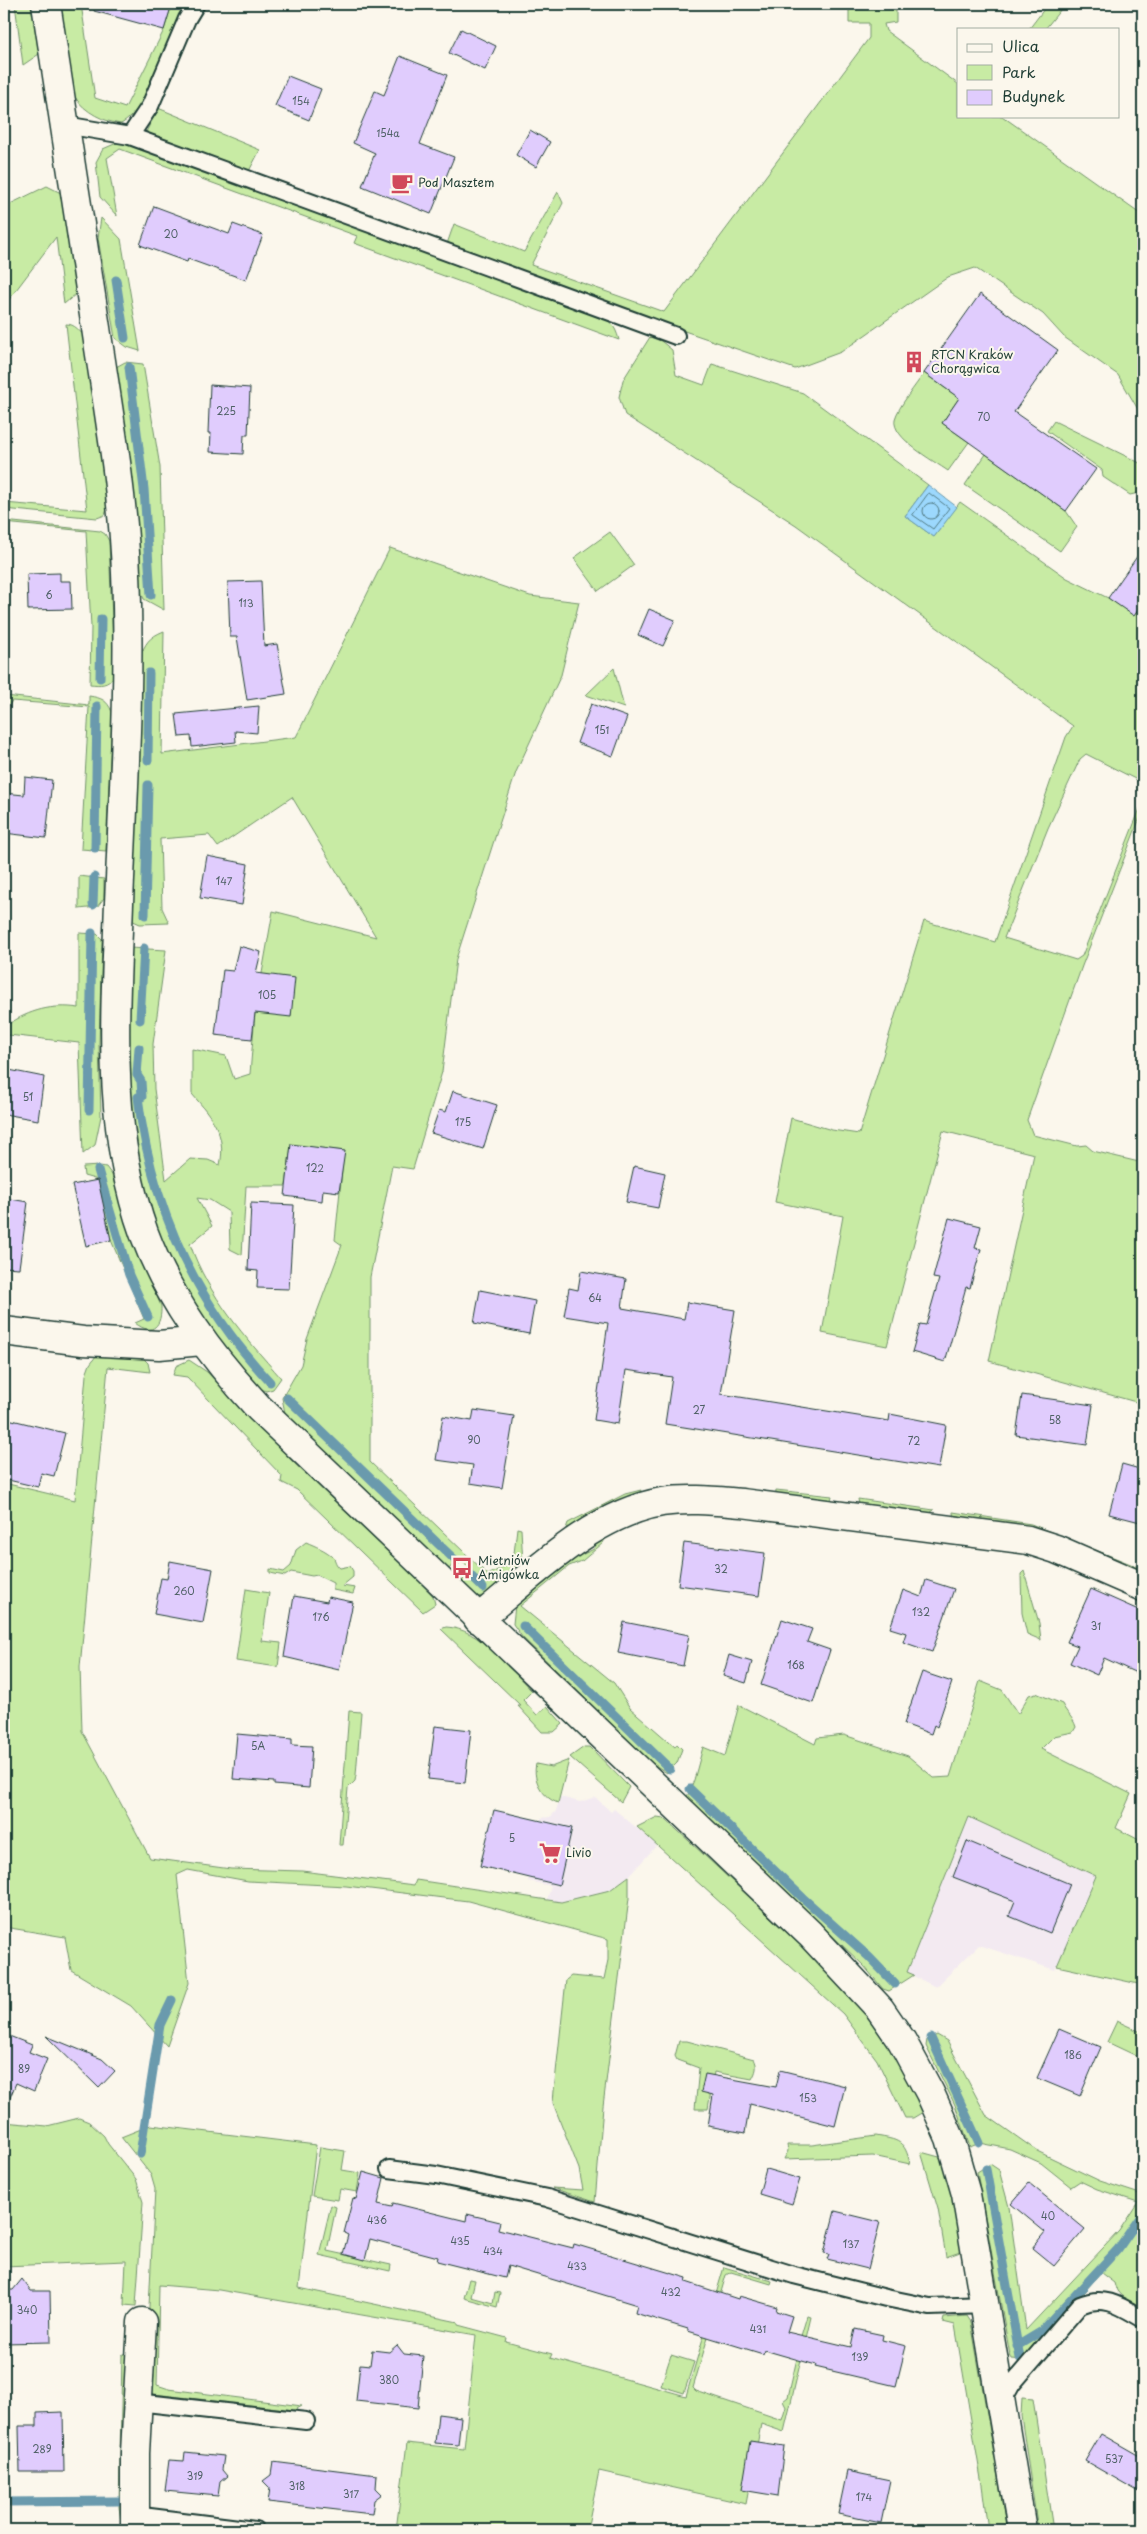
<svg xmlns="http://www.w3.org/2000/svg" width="1147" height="2534" viewBox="0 0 1147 2534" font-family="'Playpen Sans',sans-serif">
	<rect width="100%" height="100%" fill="#fbf7ec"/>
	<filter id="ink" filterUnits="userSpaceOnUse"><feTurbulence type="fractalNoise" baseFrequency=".02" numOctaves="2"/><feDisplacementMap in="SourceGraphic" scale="10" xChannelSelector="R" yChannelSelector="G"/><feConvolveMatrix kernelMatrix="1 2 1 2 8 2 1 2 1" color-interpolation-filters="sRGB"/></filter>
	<g filter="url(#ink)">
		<g fill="#f3eaf1">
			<polygon points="560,1797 580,1802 595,1797 611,1812 614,1809 657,1845 629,1876 610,1890 561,1902 547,1900 551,1886 528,1881 541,1818 550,1817 556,1811"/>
			<polygon points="969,1817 1096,1876 1055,1970 979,1945 936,1987 907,1973"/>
		</g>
		<g fill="#c8eba4" stroke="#74946c">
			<polygon points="15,4 31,4 39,54 23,65"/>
			<path d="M61,4H81L95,98L125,108L164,30L172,4H188C175,33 148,110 121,124C105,122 84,112 75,97C68,84 63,22 61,4Z"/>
			<polygon points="849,4 896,4 896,22 884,24 886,31 958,84 958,116 1002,116 1143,216 1143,418 1118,375 1064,337 1043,314 975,268 948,277 841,352 795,369 664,324 447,244 454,224 524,252 558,192 563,203 531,265 664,312 869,38 869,23 849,23"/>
			<polygon points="1048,4 1065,4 1045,29 1029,29"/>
			<polygon points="158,108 260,150 249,171 145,134"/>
			<path d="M119,142L129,143L595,313C609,320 615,324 619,340L354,243L357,236L120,149L107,158L117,216L100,197L96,162L103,149Z"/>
			<polygon points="47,186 61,193 76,294 64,304 56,237 4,306 4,207"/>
			<polygon points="101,218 121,239 140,351 127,347 115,338 98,238"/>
			<path d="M66,324C75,324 80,331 85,338L99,430L107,509L105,515L97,518L4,509V503L87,510Z"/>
			<polygon points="650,337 661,341 672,350 676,375 704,385 712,364 803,393 928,485 905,516 934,537 960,502 1067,578 1108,598 1134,615 1143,603 1143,783 1086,754 1080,759 1048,828 1004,938 1076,960 1082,956 1143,801 1143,810 1082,966 1027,1120 1033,1135 1077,1146 1086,1145 1093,1151 1143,1163 1143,1404 989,1361 1034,1154 943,1131 887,1346 822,1333 843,1216 775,1202 791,1118 832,1130 859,1134 924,921 995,942 1066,737 1073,726 796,525 625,415 619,397 623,380"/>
			<polygon points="125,362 143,364 160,467 164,610 144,599 140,590 130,465 116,367"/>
			<path d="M924,373L959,398L942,423L969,442L948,471C934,461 891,438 895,419C898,407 917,384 924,373Z"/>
			<polygon points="1054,421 1140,463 1143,462 1143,492 1130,495 1103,477 1102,470 1047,431"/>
			<polygon points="986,454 1066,511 1077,527 1060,551 965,485"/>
			<path d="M4,521L100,531L105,534L109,541L114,676C108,686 100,685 90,684L91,627L86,531L4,523Z"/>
			<polygon points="610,532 634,565 598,591 574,558"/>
			<path d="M390,548L530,596L579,602L561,675L516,772L456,959L442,1072L413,1169L392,1166L370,1277V1462L488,1575L513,1562L517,1528L521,1529L523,1564L492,1595L476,1597L461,1582L472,1570L459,1558L448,1570L285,1413L282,1398L301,1365L307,1339L342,1245L335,1240L344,1151L291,1145L286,1186H246L242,1255L230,1249L229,1212L210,1200L197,1198L212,1226L190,1244C208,1296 245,1337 281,1378L273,1389L266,1391L259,1388C238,1363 216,1338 198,1311C151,1241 131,1156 127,1073C125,1032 129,989 130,948L166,950L153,1044L154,1089L166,1180L190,1159L208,1160L220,1165C227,1134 211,1116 192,1094V1049L226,1056L234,1079L250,1074L255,1013L273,911L376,937L292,797L218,847L209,835L160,839L162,908L169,923L140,924L131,920L140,658C145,643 149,637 164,631L162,754L296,737Z"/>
			<polygon points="614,668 624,708 586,695"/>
			<path d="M5,696L89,705V696C102,698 107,700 112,712L106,851L81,849L89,707L12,701L4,711Z"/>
			<polygon points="79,876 104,879 104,898 97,907 79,909"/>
			<path d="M79,933L97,934L102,939L99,1045L101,1116L95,1145L83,1154L79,1043L8,1035L4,1032V1025H7C30,1010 52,1004 79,1008Z"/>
			<path d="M100,1166L106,1167L112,1175L125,1222L161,1306C162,1325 153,1337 135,1323L144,1319L111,1240L98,1180L84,1176L83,1167Z"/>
			<polygon points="99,1352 141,1356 148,1363 150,1372 108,1367 80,1667 82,1731 150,1858 231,1869 302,1871 414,1885 416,1880 561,1902 610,1890 629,1876 629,1898 603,2106 595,2202 552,2188 583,2190 579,2169 553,2103 554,2091 566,1980 571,1976 604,1979 608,1960 608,1939 468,1901 346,1886 248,1881 188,1870 177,1875 189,1983 167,2046 131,2006 71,1970 65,1937 4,1927 4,1483 75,1500 86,1375 90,1364"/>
			<polygon points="189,1360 207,1372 295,1464 419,1581 433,1596 435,1604 423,1612 297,1490 281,1482 282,1476 187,1377 173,1375 176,1366"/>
			<polygon points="641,1490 639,1497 563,1537 568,1523 625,1494"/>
			<polygon points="776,1490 832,1496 829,1508 775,1500"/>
			<polygon points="858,1499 934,1510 923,1518 860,1510"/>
			<polygon points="953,1512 1031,1524 1143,1569 1143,1576 954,1521"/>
			<polygon points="648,1513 717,1513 662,1514 609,1531 603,1543 582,1561 569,1566 520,1606 614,1683 630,1708 675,1747 677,1744 682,1749 677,1763 667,1773 652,1763 522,1637 513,1624 515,1605 564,1563 594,1549 600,1535"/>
			<path d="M306,1542C315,1546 326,1550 333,1557C336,1561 335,1564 340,1568L350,1566L353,1571V1577L342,1586L355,1588L353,1594L333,1590V1583L317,1575L312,1576L291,1572L285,1576L270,1573V1569L284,1572L291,1566L296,1550Z"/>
			<polygon points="1024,1571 1039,1623 1041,1640 1027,1634 1022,1613 1021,1574"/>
			<polygon points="246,1589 269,1593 262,1641 281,1643 278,1667 236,1661"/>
			<path d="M446,1627C480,1628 509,1668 532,1691L523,1700L537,1715L547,1706L563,1724L554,1732H542L518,1706H521L441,1629Z"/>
			<path d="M980,1681L1002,1690L1018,1714L1029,1695L1036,1693L1062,1704C1066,1713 1073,1717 1076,1727L1073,1732L1054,1736L1041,1749L1131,1794L1116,1828L1143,1842V1985L1057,1966L1096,1876L969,1817L907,1972L914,1975L889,1991L883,1989L864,1966L687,1797L694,1780L703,1747L725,1756L739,1705L815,1744L817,1738L844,1735L908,1756L934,1778L950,1777Z"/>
			<polygon points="349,1711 361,1712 356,1775 355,1781 348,1788 343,1845 339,1845"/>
			<polygon points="584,1747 590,1747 629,1787 621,1802 570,1757"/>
			<path d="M569,1760L558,1803C543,1798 532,1780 536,1764L551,1767Z"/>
			<path d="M657,1817L664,1818C699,1850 733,1882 767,1914C829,1972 893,2032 923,2112L913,2118H905L877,2060L843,2014L637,1827Z"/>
			<polygon points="1117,2021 1143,2033 1143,2059 1107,2042"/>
			<path d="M937,2035L947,2041L986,2115L1037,2151L1100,2181L1143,2195V2309C1132,2302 1116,2297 1114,2283L1101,2273L1023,2360L1012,2359L1010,2355L977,2172L990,2164L999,2170L1009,2207L1026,2330L1119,2231L1138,2202L1097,2189L1080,2181L1071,2187L1041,2163L1010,2149L980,2143L970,2147L955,2105L926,2046L927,2040Z"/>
			<path d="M679,2041H687L754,2059C758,2066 756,2072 752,2079L714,2072L708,2109H695L699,2068L677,2060L675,2056Z"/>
			<polygon points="79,2118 89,2122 104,2136 108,2144 136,2179 143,2202 136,2306 124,2305 126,2261 4,2266 4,2122 47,2126"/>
			<polygon points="151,2125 316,2145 299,2288 458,2322 458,2325 507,2338 506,2342 552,2354 550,2358 686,2396 724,2267 772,2281 771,2284 731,2272 726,2275 693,2388 696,2391 782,2420 786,2407 783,2401 788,2397 799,2350 797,2349 807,2316 811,2317 784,2432 761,2424 746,2504 599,2471 587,2530 396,2530 407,2443 464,2449 476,2335 219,2290 159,2285 157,2385 169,2389 302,2406 295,2410 154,2394 145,2385 155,2189 151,2175 121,2137"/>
			<path d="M876,2136C898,2140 905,2140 910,2164L873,2156L784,2159L788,2151L787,2145H812Z"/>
			<polygon points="320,2147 345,2151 342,2170 360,2173 357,2192 340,2189 338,2200 312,2196"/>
			<polygon points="921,2152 943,2158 949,2177 963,2251 946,2257 938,2209"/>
			<polygon points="331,2205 336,2207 327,2251 391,2265 390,2271 319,2255"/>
			<polygon points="469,2279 475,2280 471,2297 493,2303 495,2292 500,2293 497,2307 464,2298"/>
			<polygon points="967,2316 971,2322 1007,2530 988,2530 982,2485 955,2325 943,2322 944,2318"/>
			<polygon points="133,2350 122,2530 119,2507 122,2355"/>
			<polygon points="671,2355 694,2362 684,2393 661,2386"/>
			<polygon points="1022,2398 1033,2399 1053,2530 1038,2530 1021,2416"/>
		</g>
		<polygon fill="#9cd8fd" stroke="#6a9aad" points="928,485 957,507 934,537 905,516"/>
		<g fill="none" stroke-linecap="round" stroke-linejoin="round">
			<g stroke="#517b84" stroke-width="1">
				<polygon points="929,493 949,508 933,529 913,515"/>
				<circle cx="931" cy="511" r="8"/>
			</g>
			<g stroke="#6a9aad" stroke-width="9">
				<polyline points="116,280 125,338"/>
				<polyline points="129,367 144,489 151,595"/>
				<polyline points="100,678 101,619"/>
				<polyline points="148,760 149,673"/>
				<polyline points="95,848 97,706"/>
				<polyline points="93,905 94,877"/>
				<polyline points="145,915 148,785"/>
				<polyline points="140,1020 144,948"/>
				<path d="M139,1048L137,1075L141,1081L142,1097H138C151,1206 195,1302 270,1382"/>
				<polyline points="89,1110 92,933"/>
				<polyline points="98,1170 129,1275 148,1317"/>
				<polyline points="287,1398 456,1561"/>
				<polyline points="469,1574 483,1588"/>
				<polyline points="523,1626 670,1769"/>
				<polyline points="690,1789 803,1898 869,1957 895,1984"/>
				<polyline points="931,2038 979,2143"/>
				<polyline points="140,2154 160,2025 172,2000"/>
				<polyline points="986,2169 1020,2358"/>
				<polyline points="1017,2346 1042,2331 1118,2249 1143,2213"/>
				<polyline points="4,2502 118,2501"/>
			</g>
		</g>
		<g fill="#e0ccfd" stroke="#1f3d34">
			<polygon points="95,4 172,4 164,30 94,11"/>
			<polygon points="461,29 496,46 485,70 449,53"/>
			<polygon points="400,56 447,75 420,144 454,157 431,214 362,186 375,153 353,143 375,91 384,95"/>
			<polygon points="288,76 321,89 309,120 275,106"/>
			<polygon points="530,130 550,142 536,167 516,155"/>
			<polygon points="154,206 229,234 233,224 263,235 246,280 188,259 187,262 140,245"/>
			<polygon points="980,294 1058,350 1014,412 1096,469 1066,511 942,423 959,398 924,373"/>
			<polygon points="210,385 250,388 248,435 244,435 243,454 210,452 211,433 208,433"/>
			<polygon points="1143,548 1143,603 1134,616 1108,598"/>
			<polygon points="60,573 60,581 71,581 72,609 28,610 27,574"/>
			<polygon points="261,581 264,646 277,644 286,694 247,700 237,637 230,637 228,582"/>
			<polygon points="649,609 675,620 663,646 638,635"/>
			<polygon points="591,704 627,717 613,756 577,743"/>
			<polygon points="259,706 257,733 235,731 236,742 192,747 191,736 179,737 176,714"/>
			<polygon points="25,777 52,780 46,838 4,833 4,793 24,795"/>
			<polygon points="207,856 248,864 242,905 200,898"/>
			<polygon points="239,946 261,952 256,973 295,978 291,1017 255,1013 252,1039 215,1035 223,970 233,971"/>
			<polygon points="4,1069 44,1077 38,1120 4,1114"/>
			<polygon points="453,1091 497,1105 483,1149 431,1133 439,1110 446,1112"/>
			<polygon points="291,1144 345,1151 339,1192 323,1190 322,1201 285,1196"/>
			<polygon points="634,1166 665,1173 658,1208 626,1202"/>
			<polygon points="98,1180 111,1240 86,1246 72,1185"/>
			<polygon points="4,1198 28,1202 19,1268 4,1267"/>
			<polygon points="251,1203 294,1205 289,1289 257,1288 258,1271 248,1270"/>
			<polygon points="949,1218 981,1226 975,1248 981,1249 970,1288 966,1287 945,1362 912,1352 920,1324 926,1325 939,1279 933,1278"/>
			<polygon points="581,1271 626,1279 622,1308 684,1319 687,1302 735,1310 721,1394 889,1421 890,1414 946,1425 939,1468 665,1424 672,1377 626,1370 618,1424 594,1420 608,1323 564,1316 569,1288 578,1290"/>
			<polygon points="480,1290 535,1301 529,1334 474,1323"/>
			<polygon points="1022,1395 1093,1405 1087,1445 1016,1435"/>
			<polygon points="474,1410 514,1416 502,1488 470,1483 473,1465 436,1460 443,1416 472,1421"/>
			<polygon points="4,1418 65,1433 54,1476 41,1473 38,1487 4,1479"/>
			<polygon points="1122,1464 1143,1470 1143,1509 1140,1522 1109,1514"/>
			<polygon points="684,1543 765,1553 759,1596 678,1585"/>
			<polygon points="170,1561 213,1569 203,1623 154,1614 161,1578 167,1579"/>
			<polygon points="926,1580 954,1589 932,1652 903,1642 906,1633 890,1628 903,1590 921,1597"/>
			<polygon points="1091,1589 1143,1612 1143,1676 1104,1658 1097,1675 1070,1663 1078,1646 1067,1642"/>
			<polygon points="294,1596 327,1602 328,1597 353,1602 339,1670 284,1657"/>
			<polygon points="782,1619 812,1629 807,1642 830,1650 813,1703 761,1685"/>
			<polygon points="624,1622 689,1635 683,1666 618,1653"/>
			<polygon points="729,1655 752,1662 746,1683 723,1676"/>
			<polygon points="922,1672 952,1682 937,1727 934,1725 931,1734 904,1724"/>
			<polygon points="435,1726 471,1730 465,1783 428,1779"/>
			<polygon points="237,1734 292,1739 292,1745 312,1746 309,1788 274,1785 274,1782 233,1779"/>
			<polygon points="494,1810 572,1828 559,1885 480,1866"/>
			<polygon points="967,1841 1070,1884 1050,1933 1009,1916 1015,1901 953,1877"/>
			<polygon points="1059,2029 1101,2047 1080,2096 1037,2078"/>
			<polygon points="4,2034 32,2045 29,2052 47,2059 34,2091 16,2083 4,2112"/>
			<polygon points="46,2036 102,2059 115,2071 99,2088"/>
			<polygon points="780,2070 845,2086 835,2126 750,2104 745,2133 708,2126 713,2095 701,2092 705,2074 776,2087"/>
			<polygon points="766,2169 800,2179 792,2204 759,2194"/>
			<polygon points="363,2172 384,2178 378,2204 392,2207 393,2203 466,2221 467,2214 500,2222 498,2229 573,2248 574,2244 687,2278 686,2282 738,2299 739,2296 777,2307 776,2311 792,2316 787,2332 851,2347 855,2329 883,2335 882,2340 906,2346 896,2386 815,2367 816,2365 764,2350 763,2354 688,2331 688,2329 635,2313 637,2305 508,2266 505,2278 437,2261 438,2257 370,2239 365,2260 343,2254 348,2235 344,2233 353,2198 356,2199"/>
			<polygon points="1029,2183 1085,2229 1054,2266 1032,2248 1045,2232 1011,2204"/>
			<polygon points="835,2211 880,2222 868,2269 827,2259 829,2254 824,2253"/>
			<polygon points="22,2279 31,2291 50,2291 51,2342 4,2343 4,2290 13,2290"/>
			<polygon points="397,2345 404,2354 423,2356 418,2408 356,2401 360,2364 370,2365 372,2350 389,2352"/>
			<polygon points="63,2412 64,2472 20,2472 19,2426 37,2426 37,2413"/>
			<polygon points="438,2414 461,2417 458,2445 435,2443"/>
			<polygon points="1101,2434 1143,2458 1143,2494 1085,2461"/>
			<polygon points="750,2441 784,2446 778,2496 742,2490"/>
			<polygon points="185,2452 224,2456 222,2470 227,2476 220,2482 218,2496 165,2491 169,2460 184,2461"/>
			<polygon points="273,2462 377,2475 376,2488 382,2494 374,2500 372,2514 268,2502 270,2488 263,2481 271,2475"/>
			<polygon points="847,2471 890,2480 881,2523 838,2514"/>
		</g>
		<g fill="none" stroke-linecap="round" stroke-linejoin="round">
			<g stroke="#1f3d34" stroke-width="20">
				<g id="lane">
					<polyline points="65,125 130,136 676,336"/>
					<polyline points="130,136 150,106 187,19 196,4"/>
					<polyline points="389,2169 436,2175 547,2198 794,2275 886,2298 930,2307 985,2305"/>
					<polyline points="137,2402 306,2421"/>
					<path d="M1002,2402L1012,2384L1080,2305C1105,2294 1122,2307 1143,2319"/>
					<polyline points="134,2515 255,2530"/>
				</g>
			</g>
			<g stroke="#1f3d34" stroke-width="31">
				<g id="street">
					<polyline points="4,1331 83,1341 159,1345 202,1341"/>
					<path d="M478,1619C532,1575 592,1514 662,1502C689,1498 716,1501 742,1503L1028,1540L1056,1549L1143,1587"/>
					<polyline points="135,2530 135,2453 142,2322"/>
				</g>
			</g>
			<g stroke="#1f3d34" stroke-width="31">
				<path id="secondary" d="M46,4C62,112 79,220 96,328C108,409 123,491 126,573C131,692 122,812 118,930C114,1031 109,1136 144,1233C169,1300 211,1356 259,1408L810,1934L880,2009L902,2041L930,2093L950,2138L966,2194L1022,2530"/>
			</g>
			<use href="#lane" stroke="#fbf7ec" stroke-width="16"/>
			<use href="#street" stroke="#fbf7ec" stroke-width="28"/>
			<use href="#secondary" stroke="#fbf7ec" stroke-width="28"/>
		</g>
	</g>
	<defs>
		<g id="cafe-bare" transform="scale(1.725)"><path d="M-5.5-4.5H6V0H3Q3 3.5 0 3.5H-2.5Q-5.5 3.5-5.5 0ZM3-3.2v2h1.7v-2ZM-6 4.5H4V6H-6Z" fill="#d1495b" stroke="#fbf7ec" stroke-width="2.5" paint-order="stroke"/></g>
		<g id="building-bare" transform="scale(1.725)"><path d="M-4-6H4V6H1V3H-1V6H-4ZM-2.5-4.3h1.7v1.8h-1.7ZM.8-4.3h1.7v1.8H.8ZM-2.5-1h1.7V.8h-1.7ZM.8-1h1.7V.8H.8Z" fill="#d1495b" stroke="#fbf7ec" stroke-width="2.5" paint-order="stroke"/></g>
		<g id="bus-bare" transform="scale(1.725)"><path d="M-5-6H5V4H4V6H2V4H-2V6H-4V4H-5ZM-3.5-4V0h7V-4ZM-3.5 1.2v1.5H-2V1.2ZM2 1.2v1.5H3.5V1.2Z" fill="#d1495b" stroke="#fbf7ec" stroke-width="2.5" paint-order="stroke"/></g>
		<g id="supermarket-bare" transform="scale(1.725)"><path d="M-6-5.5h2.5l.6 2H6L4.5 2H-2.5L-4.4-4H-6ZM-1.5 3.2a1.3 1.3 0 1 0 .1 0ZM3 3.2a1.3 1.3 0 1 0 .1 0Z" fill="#d1495b" stroke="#fbf7ec" stroke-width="2.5" paint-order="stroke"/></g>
	</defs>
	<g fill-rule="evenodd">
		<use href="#cafe-bare" x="402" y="183"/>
		<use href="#building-bare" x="914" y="362"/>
		<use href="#bus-bare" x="462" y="1568"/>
		<use href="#supermarket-bare" x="550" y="1853"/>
	</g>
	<g text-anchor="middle" stroke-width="4" stroke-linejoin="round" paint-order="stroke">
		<g font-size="10" fill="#4f6166">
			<text x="301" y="105">154</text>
			<text x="388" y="137">154a</text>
			<text x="171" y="238">20</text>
			<text x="226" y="415">225</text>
			<text x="984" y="421">70</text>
			<text x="49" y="599">6</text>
			<text x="246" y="607">113</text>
			<text x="602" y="734">151</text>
			<text x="224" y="885">147</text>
			<text x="267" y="999">105</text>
			<text x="28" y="1101">51</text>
			<text x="463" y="1126">175</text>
			<text x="315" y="1172">122</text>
			<text x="595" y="1302">64</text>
			<text x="699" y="1414">27</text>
			<text x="1055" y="1424">58</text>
			<text x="474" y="1444">90</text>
			<text x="914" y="1445">72</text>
			<text x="721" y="1573">32</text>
			<text x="184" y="1595">260</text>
			<text x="921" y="1616">132</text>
			<text x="321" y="1621">176</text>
			<text x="1096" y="1630">31</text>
			<text x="796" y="1669">168</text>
			<text x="258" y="1750">5A</text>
			<text x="512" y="1842">5</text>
			<text x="1073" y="2059">186</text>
			<text x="24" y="2073">89</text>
			<text x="808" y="2102">153</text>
			<text x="1048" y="2220">40</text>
			<text x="377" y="2224">436</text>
			<text x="460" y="2245">435</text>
			<text x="851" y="2248">137</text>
			<text x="493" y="2255">434</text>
			<text x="577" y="2270">433</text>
			<text x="671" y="2296">432</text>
			<text x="27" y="2314">340</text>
			<text x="758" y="2333">431</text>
			<text x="860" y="2361">139</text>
			<text x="389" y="2384">380</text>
			<text x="42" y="2453">289</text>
			<text x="1114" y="2463">537</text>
			<text x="195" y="2480">319</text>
			<text x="297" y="2490">318</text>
			<text x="351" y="2498">317</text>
			<text x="864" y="2501">174</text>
		</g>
		<g font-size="12" fill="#1f3d34" stroke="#fbf7ec" text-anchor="start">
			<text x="418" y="187">Pod Masztem</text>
			<text x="931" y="359">RTCN Kraków<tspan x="931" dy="14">Chorągwica</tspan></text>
			<text x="478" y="1565">Mietniów<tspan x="478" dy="14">Amigówka</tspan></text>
			<text x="566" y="1857">Livio</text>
		</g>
	</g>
	<rect width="1147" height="2534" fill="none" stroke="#fbf7ec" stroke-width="20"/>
	<rect x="10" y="10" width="1127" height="2514" fill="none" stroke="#1f3d34" stroke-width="2" filter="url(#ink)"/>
	<rect x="957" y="28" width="162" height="90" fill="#fbf7ec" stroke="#a3ada2"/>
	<rect x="967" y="44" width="25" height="8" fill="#fbf7ec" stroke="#a3ada2"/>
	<text x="1002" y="52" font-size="15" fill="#1f3d34">Ulica</text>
	<rect x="967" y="65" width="25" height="15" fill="#c8eba4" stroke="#a3ada2"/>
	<text x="1002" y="78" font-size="15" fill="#1f3d34">Park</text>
	<rect x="967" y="90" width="25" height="15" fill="#e0ccfd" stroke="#a3ada2"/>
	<text x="1002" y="102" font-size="15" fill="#1f3d34">Budynek</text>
</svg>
